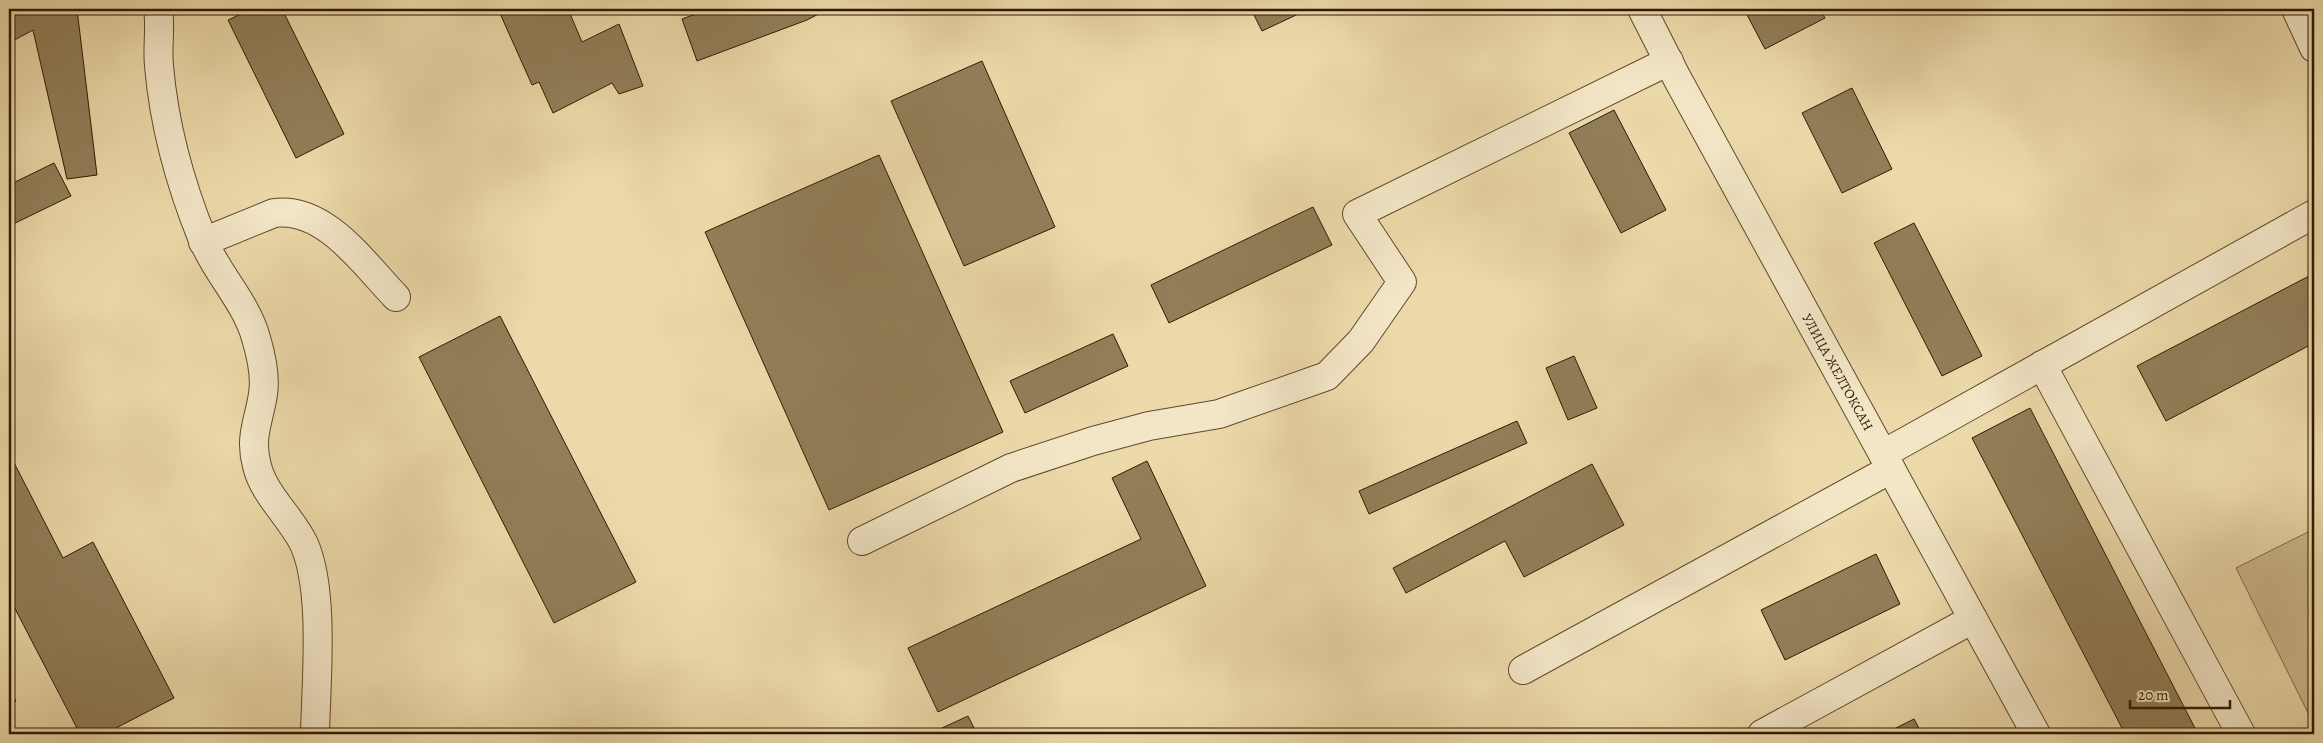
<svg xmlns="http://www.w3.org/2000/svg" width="2323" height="743" viewBox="0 0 2323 743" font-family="Alegreya,serif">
	<rect width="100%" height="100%" fill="#ecd9a9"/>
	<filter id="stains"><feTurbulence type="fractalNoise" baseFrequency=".004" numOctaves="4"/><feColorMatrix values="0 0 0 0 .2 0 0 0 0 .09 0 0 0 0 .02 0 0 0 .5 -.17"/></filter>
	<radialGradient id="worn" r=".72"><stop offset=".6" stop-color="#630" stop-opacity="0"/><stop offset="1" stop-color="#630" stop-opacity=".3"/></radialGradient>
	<polygon fill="#ccb98c" stroke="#7d6a46" points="2314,529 2314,725 2236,568"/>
	<g fill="#917e58" stroke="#2e1b00">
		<polygon points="9,9 77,9 97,175 67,179 33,30 9,43"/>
		<polygon points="252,9 282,9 344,134 296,158 228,20"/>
		<polygon points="498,9 568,9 582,42 619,24 643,86 619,94 612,83 553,113 539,82 532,85"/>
		<polygon points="709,9 828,9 807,20 697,61 682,19"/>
		<polygon points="1251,9 1309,9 1262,31"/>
		<polygon points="1744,9 1820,9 1825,18 1765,49"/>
		<polygon points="982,61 1055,227 964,266 891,101"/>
		<polygon points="1852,88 1892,169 1842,193 1802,113"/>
		<polygon points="1614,110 1666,210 1621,233 1569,133"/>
		<polygon points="879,155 1003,432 829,510 705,232"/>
		<polygon points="54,163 71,196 9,226 9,185"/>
		<polygon points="1313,207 1332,245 1169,323 1151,285"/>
		<polygon points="1914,223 1982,356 1942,376 1874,243"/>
		<polygon points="2311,275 2314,281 2314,343 2166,421 2137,366"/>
		<polygon points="500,316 636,582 554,623 419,357"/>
		<polygon points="1113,334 1128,366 1025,413 1010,381"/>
		<polygon points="1574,356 1597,408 1568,420 1546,368"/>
		<polygon points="2030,408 2198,734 2125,734 1972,438"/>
		<polygon points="1517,421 1527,443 1369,514 1359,491"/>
		<polygon points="9,453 63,558 93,542 174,698 116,728 119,734 80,734 9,597"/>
		<polygon points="1147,461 1206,586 938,712 908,648 1141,539 1112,478"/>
		<polygon points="1592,464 1624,525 1524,577 1505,541 1406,593 1393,568"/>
		<polygon points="1876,554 1900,604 1785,660 1761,610"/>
		<polygon points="9,688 16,701 9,705"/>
		<polygon points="968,716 977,734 929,734"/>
		<polygon points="1914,719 1922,734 1884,734"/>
	</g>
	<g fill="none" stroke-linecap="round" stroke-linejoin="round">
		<g stroke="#5e4a2a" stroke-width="30">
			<g id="minor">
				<path d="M158,9C161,28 157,47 159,66C164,124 181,186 203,240C217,274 246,302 256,338C261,355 266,376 263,394C259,421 249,437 257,466C264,495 291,517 304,544C325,591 316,682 315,734"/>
				<polyline points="1642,9 1677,78 2036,734"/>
				<polyline points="2296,9 2314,48"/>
				<path d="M203,242L274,213C325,206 364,264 396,297"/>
				<polyline points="2042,365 2241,734"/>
				<polyline points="1883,454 2314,214"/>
				<polyline points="862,541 1011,468 1093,441 1149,426 1219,414 1327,376 1361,341 1402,282 1357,214 1669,61"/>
				<polyline points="1523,670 1891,469"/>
				<polyline points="1762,734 1973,619"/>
			</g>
		</g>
		<use href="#minor" stroke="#f3e6c7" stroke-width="28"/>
	</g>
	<g text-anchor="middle" stroke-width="4" stroke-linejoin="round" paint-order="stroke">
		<g font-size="14" fill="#2e1b00" stroke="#f3e6c7">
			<text transform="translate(1838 372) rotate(61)" y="5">УЛИЦА ЖЕЛТОКСАН</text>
		</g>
	</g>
	<rect width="2323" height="743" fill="none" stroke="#ecd9a9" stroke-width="30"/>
	<rect x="10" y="10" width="2303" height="723" fill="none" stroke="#2e1b00" stroke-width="2.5"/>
	<rect x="15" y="15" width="2293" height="713" fill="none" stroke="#2e1b00"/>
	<path d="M2130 700v8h100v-8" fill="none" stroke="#2e1b00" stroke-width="2.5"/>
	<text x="2138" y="700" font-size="15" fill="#2e1b00" stroke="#f3e6c7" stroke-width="4" paint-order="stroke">20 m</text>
	<rect width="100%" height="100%" filter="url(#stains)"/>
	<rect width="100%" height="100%" fill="url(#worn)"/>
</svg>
